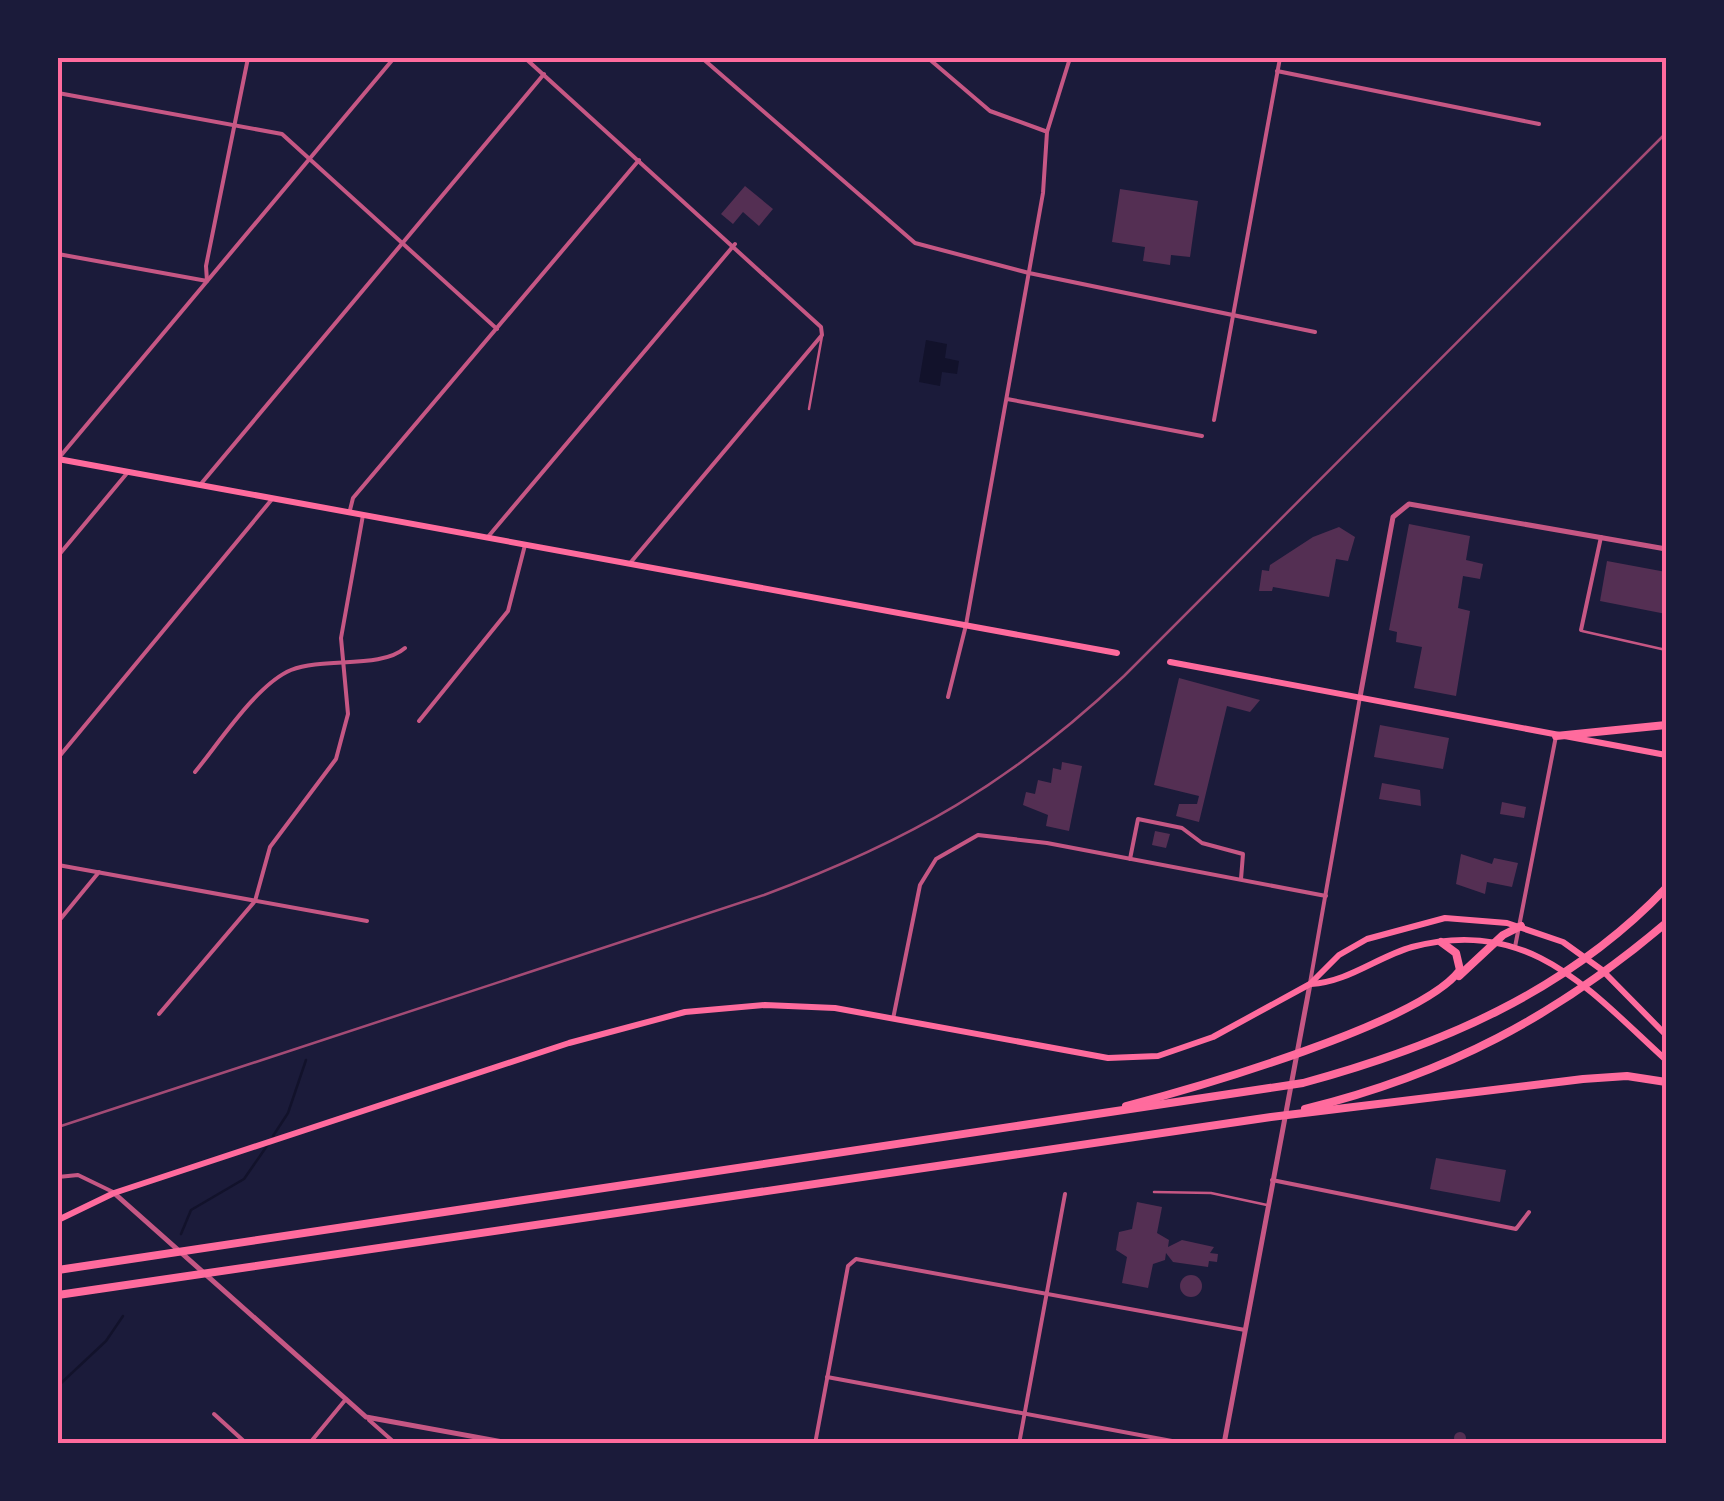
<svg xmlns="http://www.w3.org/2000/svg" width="1724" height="1501" viewBox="0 0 1724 1501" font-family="Figtree,sans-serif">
	<rect width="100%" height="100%" fill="#1b1b3a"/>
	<polygon fill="#12122b" points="926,340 947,344 945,358 959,361 957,374 942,372 940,386 919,382"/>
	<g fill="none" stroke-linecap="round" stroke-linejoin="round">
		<g stroke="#12122b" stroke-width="2.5">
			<polyline points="273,1136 288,1113 306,1060"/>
			<polyline points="181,1234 191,1210 244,1179 269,1143"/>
			<polyline points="58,1386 106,1341 123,1316"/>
		</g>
	</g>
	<g fill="#542f53">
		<polygon points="745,186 773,209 759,226 743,212 733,224 721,214"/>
		<polygon points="1120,189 1198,201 1190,257 1171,255 1170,265 1143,261 1145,247 1112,242"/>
		<polygon points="1409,524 1470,536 1466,560 1483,564 1480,579 1463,576 1458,608 1470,611 1456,696 1414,688 1422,647 1396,642 1397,632 1389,630"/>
		<polygon points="1339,527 1355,537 1348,561 1336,559 1329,597 1273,587 1272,591 1259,591 1262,570 1269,571 1270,565 1313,537"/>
		<polygon points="1607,561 1666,572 1666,614 1600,601"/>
		<polygon points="1179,678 1260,700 1250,712 1227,706 1199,822 1176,816 1179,804 1197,804 1199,796 1154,785"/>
		<polygon points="1380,725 1449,738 1443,769 1374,757"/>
		<polygon points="1062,762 1082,766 1069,831 1046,826 1048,815 1023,805 1026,792 1035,794 1038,780 1051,783 1053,768 1061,770"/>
		<polygon points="1382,783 1420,790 1421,806 1379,799"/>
		<polygon points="1502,802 1526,807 1524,818 1500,814"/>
		<polygon points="1155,831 1170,834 1166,848 1152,845"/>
		<polygon points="1461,854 1492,864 1494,858 1518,863 1512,887 1487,882 1485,894 1456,884"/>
		<polygon points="1436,1158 1506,1170 1500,1202 1430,1189"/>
		<polygon points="1137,1202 1162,1207 1157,1233 1169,1240 1168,1247 1182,1240 1214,1247 1210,1253 1218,1254 1217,1262 1209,1261 1208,1267 1173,1262 1166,1253 1165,1260 1153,1264 1148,1288 1122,1283 1127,1257 1116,1250 1119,1232 1132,1229"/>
		<circle cx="1191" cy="1286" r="11"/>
		<circle cx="1460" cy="1438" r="6"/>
	</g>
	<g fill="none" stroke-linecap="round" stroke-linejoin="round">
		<g stroke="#c65784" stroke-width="2.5">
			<polyline points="809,409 822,336"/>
			<polyline points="1582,631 1666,650"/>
			<polyline points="1154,1192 1211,1193 1267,1205"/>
		</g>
		<g stroke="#c65784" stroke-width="4">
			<polyline points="525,58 821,327 822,335 631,562"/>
			<polyline points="702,58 915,243 1029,273 1315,332"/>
			<polyline points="928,58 990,111 1045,131"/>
			<polyline points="1277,71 1539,124"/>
			<polyline points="58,93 282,134 497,329"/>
			<polyline points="58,254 207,281 206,266 248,58"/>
			<polyline points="1007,399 1202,436"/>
			<polyline points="1214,420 1280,58"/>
			<polyline points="58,459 394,58"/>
			<polyline points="200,485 544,74"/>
			<polyline points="350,510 353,498 639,160"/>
			<polyline points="487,538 735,244"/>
			<polyline points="58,556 128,472"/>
			<polyline points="1581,630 1601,537"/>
			<polyline points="948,697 966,625 1043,193 1047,132 1070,58"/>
			<polyline points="419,721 508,611 525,545"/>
			<polyline points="58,758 273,498"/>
			<path d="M195,772C219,743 257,684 291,670C324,657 381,669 405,648"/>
			<polyline points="1130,859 1138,819 1182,828 1202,843 1243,854 1241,879"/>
			<polyline points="58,865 367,921"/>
			<polyline points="58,922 99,872"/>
			<polyline points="1515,947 1556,736"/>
			<polyline points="1310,983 1360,697"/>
			<polyline points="159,1014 255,901 270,847 336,759 348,714 341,638 363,515"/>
			<polyline points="893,1019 920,885 936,859 978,835 1047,843 1326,896"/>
			<polyline points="58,1177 78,1175 113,1192"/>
			<polyline points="1272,1180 1516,1229 1529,1212"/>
			<polyline points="827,1377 1188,1444"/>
			<polyline points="214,1414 247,1444"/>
			<polyline points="369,1420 396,1444"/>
			<polyline points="309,1444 346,1399"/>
			<polyline points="815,1444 848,1266 856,1259 1245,1330"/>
			<polyline points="1019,1444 1065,1194"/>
		</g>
		<g stroke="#c65784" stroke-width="5">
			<polyline points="1360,697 1393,517 1409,504 1666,549"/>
			<polyline points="114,1193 366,1417 514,1444"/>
			<polyline points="1224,1444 1310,984"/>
		</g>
		<g stroke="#ff6b9d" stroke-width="6">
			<polyline points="58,459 1117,653"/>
			<polyline points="1170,662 1666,755"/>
			<path d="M1311,984C1348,982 1377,957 1412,947C1530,916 1589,990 1666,1060"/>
			<polyline points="58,1220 114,1193 569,1043 685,1012 765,1005 835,1008 1108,1058 1158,1056 1213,1037 1310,984 1339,955 1367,939 1445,918 1507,923 1563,942 1602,970 1666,1035"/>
		</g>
		<g stroke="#ff6b9d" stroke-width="8">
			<polyline points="1556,736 1666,725"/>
			<polyline points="1459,976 1503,935 1521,926"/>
			<path d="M1126,1106C1195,1088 1421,1023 1460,970L1456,953L1441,942"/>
			<path d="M1305,1109C1447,1074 1555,1017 1666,923"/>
			<path d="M58,1270L1303,1083C1439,1046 1567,992 1666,888"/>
			<polyline points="58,1295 1271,1117 1583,1079 1627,1076 1666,1082"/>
		</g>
		<path stroke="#a44b75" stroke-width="2.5" d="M58,1127L764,895C909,841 1011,783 1124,676L1666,133"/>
	</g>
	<rect width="1724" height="1501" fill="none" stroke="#1b1b3a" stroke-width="120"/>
	<rect x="60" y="60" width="1604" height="1381" fill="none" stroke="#ff6b9d" stroke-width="4"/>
</svg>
